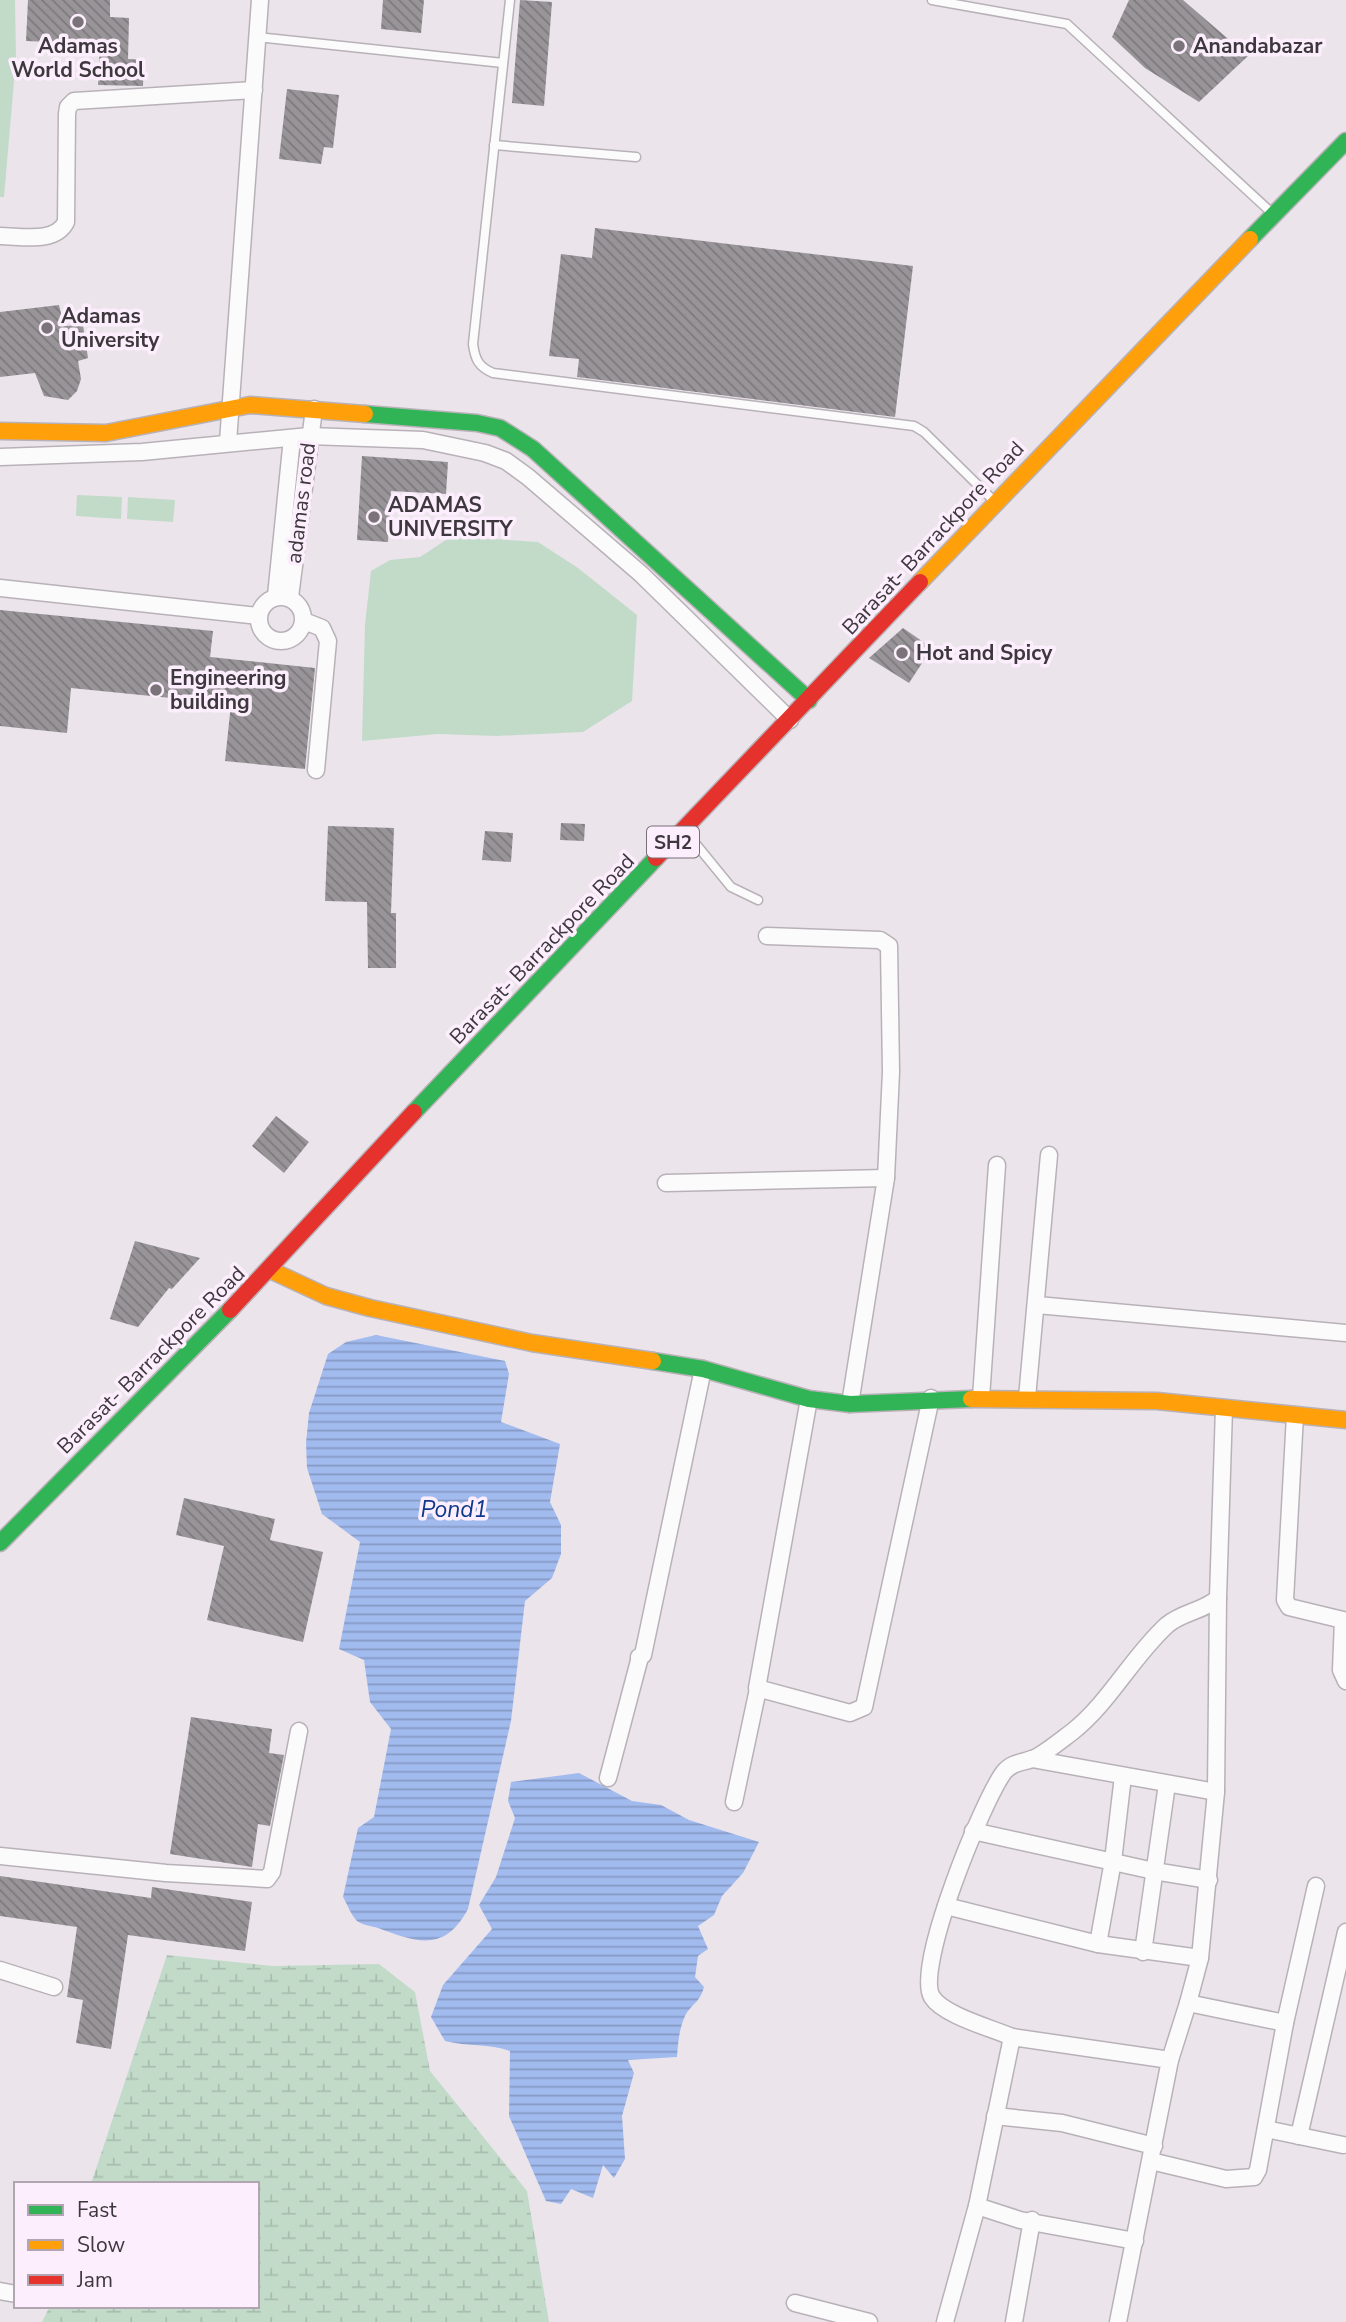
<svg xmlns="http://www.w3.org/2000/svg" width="1346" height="2322" viewBox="0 0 1346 2322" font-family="'Nunito Sans',sans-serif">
	<defs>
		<pattern id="wetland-marsh" width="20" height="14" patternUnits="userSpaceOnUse" patternTransform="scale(1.75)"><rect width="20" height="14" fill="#c2dbc9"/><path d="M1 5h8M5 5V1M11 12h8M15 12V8" fill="none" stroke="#a8bdae"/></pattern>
		<pattern id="water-rules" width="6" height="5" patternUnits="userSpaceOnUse" patternTransform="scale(1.75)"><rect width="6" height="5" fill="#a2bbef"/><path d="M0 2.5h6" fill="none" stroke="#8599c3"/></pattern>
		<pattern id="building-back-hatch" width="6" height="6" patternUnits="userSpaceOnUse" patternTransform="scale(1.75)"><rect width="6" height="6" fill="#989498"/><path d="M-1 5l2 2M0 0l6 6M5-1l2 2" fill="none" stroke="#7d7a7d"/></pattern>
	</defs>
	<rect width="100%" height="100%" fill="#ebe4eb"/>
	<polygon fill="url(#wetland-marsh)" points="167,1955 272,1966 379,1964 415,1992 430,2071 527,2191 549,2322 42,2322 50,2306 257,2306 257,2184 91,2184"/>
	<g fill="#c2dbc9">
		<polygon points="0,0 15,0 16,58 4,197 0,197"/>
		<polygon points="77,495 122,497 121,519 76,516"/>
		<polygon points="128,497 175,500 173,522 127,519"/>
		<polygon points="452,536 538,542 578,568 637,615 632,701 583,732 496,736 438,734 362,741 365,624 371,571 390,560 420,557"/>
	</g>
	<g fill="url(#water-rules)">
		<path d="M376,1335L505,1361L509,1374L501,1422L560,1444L550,1502L561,1525V1554L552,1578L525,1601L511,1721L468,1909C445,1952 418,1943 378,1928C372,1926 362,1925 357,1921C351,1915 347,1904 343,1897L358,1828L374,1817L391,1729L370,1702L364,1660L339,1649L360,1542L322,1514L307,1468L306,1443L309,1413L328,1354L346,1342Z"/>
		<path d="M579,1773L632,1801L661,1805L689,1820L759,1842L743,1873L722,1896L714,1915L698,1926L708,1949L698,1956L695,1977L704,1987C699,2004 692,2003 685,2016C679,2029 678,2043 677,2057L628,2060L634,2073L622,2116L625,2159L614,2178L603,2165L593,2198L571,2189L561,2204L546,2201L509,2116L510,2051C488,2043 468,2047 445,2041L431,2017L443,1985L492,1929L479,1905L496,1877L515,1818L508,1801L511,1782Z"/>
	</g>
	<g fill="url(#building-back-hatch)">
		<polygon points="28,0 110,0 110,17 129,18 128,59 144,60 143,86 98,85 100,44 26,41"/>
		<polygon points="383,0 424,0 421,33 381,29"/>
		<polygon points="520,0 552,2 544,106 512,103"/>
		<polygon points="1129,0 1183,0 1248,56 1199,102 1145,68 1112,37"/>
		<polygon points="287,89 339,95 333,148 324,147 321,164 279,159"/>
		<polygon points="595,228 913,266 895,417 577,377 579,359 549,356 561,254 592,258"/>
		<polygon points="59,305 64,326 83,325 88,358 78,361 81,379 77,391 68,400 44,396 35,373 0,377 0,312"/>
		<polygon points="362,456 448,462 446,494 391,491 388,542 357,540"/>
		<polygon points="0,610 213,631 210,657 315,668 305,769 225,761 231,704 71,688 67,733 0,726"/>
		<polygon points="903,628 932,648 909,683 869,658"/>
		<polygon points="561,823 585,824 584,841 560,840"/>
		<polygon points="328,826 394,828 391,913 396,913 396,968 368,968 367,902 325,901"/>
		<polygon points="485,831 513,833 511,862 482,860"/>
		<polygon points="276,1116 309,1142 284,1173 252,1146"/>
		<polygon points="135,1241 200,1258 172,1289 169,1288 138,1327 110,1319"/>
		<polygon points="184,1498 275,1519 270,1540 323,1552 303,1642 207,1620 224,1546 176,1535"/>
		<polygon points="191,1717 272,1729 269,1753 284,1755 270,1826 258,1824 252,1867 170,1854"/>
		<polygon points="0,1876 151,1898 152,1887 252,1902 245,1951 128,1935 111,2049 76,2043 83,2000 67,1997 77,1927 0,1916"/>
	</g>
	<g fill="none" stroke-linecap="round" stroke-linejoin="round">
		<g stroke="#b8b2b8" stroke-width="11">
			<g id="lane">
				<path d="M510,0L473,344C475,360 479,367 493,373L914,426L924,432L993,500"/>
				<polyline points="932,0 1067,24 1273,214"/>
				<polyline points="257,37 503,63"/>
				<polyline points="494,145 636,157"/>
				<polyline points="686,832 731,887 758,900"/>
			</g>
		</g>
		<g stroke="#b8b2b8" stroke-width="19">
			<g id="street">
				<path d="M0,236C21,236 55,244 66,222L67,114L68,107L74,101L254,90"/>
				<polyline points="228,442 260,0"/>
				<polyline points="0,457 142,452 309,436 423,440 485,453 506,461 528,477 641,574 790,720"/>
				<polyline points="0,588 258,616"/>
				<polyline points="276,596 292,438"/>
				<circle cx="281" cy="619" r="22"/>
				<polyline points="290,597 314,409"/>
				<polyline points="304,621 322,628 328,641 316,770"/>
				<polyline points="767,936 880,940 889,946 891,1072 886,1178 850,1404"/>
				<polyline points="666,1183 886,1178"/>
				<polyline points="1037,1305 1346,1333"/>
				<polyline points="981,1398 997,1165"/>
				<polyline points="1027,1398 1049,1155"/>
				<polyline points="809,1399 757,1688 850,1713 864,1707 931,1398"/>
				<polyline points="1295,1415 1285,1600 1289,1607 1343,1620 1341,1670 1346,1681"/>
				<polyline points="639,1657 643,1655 703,1369"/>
				<polyline points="1032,1759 1216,1792 1200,1958 1188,2003"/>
				<polyline points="608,1778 640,1657"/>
				<polyline points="1216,1792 1218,1598"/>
				<polyline points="734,1802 758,1689"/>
				<polyline points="973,1831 1154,1871 1209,1880"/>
				<polyline points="0,1856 166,1873 267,1879 272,1872 299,1731"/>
				<polyline points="946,1906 1098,1944 1200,1958"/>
				<polyline points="1098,1944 1113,1861 1123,1776"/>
				<polyline points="1143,1952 1167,1784"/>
				<polyline points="0,1970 54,1987"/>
				<path d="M1012,2037C991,2028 943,2015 932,1997C914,1968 983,1800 1004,1772C1013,1761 1025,1763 1037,1757C1049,1750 1060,1741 1072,1732C1109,1703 1132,1657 1167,1625C1182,1612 1204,1611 1218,1598L1224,1408"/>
				<polyline points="1170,2060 1188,2003 1285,2023"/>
				<polyline points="995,2116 1062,2123 1154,2146"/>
				<polyline points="1266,2129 1343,2145"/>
				<polyline points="1299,2136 1346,1932"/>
				<polyline points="1151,2161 1226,2179 1254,2177 1258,2170 1285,2023 1316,1886"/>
				<polyline points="977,2206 1020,2220 1135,2241"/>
				<polyline points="0,2291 16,2294"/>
				<polyline points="795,2303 869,2322"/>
				<polyline points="945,2322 977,2206 1012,2037 1170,2060 1118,2322"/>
				<polyline points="1014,2322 1032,2220"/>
			</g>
		</g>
		<g stroke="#b8b2b8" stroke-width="19">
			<g id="fast">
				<polyline points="1250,239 1346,141"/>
				<polyline points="365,414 477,423 500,428 533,449 809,700"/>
				<polyline points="414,1112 656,858"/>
				<polyline points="653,1361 703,1369 809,1399 850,1404 971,1399"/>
				<polyline points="0,1543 230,1310"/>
			</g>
		</g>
		<g stroke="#b8b2b8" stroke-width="19">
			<g id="slow">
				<polyline points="0,431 106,433 250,405 365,414"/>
				<polyline points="920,582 1250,239"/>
				<polyline points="270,1270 326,1296 370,1308 532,1343 653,1361"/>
				<polyline points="971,1399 1157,1401 1346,1420"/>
			</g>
		</g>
		<g stroke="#b8b2b8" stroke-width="19">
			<g id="jam">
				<polyline points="656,858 920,582"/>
				<polyline points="230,1310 414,1112"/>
			</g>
		</g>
		<use href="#lane" stroke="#fcfbfc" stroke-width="8"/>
		<use href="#street" stroke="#fcfbfc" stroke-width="16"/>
		<use href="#fast" stroke="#30b455" stroke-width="16"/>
		<use href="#slow" stroke="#ff9f0a" stroke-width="16"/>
		<use href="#jam" stroke="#e5322d" stroke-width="16"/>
	</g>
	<g fill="#7a747a" stroke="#fceefc" stroke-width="2.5">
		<circle cx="78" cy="22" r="7"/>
		<circle cx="1179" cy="46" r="7"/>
		<circle cx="47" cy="328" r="7"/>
		<circle cx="374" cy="517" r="7"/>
		<circle cx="902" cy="653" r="7"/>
		<circle cx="156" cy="690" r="7"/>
	</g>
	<g text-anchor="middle" stroke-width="7" stroke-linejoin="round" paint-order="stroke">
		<rect fill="#fceefc" stroke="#766f76" stroke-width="2" x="647" y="826.5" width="52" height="31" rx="5"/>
		<g font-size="19" font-weight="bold" fill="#3d383d">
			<text x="673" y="849">SH2</text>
		</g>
		<g font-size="21" font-weight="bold" fill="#3d383d" stroke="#fceefc" text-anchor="start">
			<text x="78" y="53" text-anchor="middle">Adamas<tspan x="78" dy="24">World School</tspan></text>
			<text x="1193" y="53">Anandabazar</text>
			<text x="61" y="323">Adamas<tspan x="61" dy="24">University</tspan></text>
			<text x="388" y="512">ADAMAS<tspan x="388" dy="24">UNIVERSITY</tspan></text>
			<text x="916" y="660">Hot and Spicy</text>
			<text x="170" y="685">Engineering<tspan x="170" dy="24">building</tspan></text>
		</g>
		<g font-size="21" fill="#3d383d" stroke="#fceefc">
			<text transform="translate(301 503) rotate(-83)" y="7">adamas road</text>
			<text transform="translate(933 538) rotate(-47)" y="7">Barasat- Barrackpore Road</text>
			<text transform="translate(542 949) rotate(-46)" y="7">Barasat- Barrackpore Road</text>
			<text transform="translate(151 1360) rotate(-45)" y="7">Barasat- Barrackpore Road</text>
		</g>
		<g font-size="23" font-style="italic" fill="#0f3a8a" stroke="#fceefc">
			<text x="454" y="1517">Pond1</text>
		</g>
	</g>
	<rect x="14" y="2182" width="245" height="126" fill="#fceefc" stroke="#b0a5b0" stroke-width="2"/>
	<rect x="28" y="2205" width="35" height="10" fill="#30b455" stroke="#b0a5b0" stroke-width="2"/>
	<text x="77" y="2217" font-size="21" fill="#3d383d">Fast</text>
	<rect x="28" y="2240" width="35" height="10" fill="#ff9f0a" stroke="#b0a5b0" stroke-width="2"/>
	<text x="77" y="2252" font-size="21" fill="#3d383d">Slow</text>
	<rect x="28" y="2275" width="35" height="10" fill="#e5322d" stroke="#b0a5b0" stroke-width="2"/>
	<text x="77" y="2287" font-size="21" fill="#3d383d">Jam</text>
</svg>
